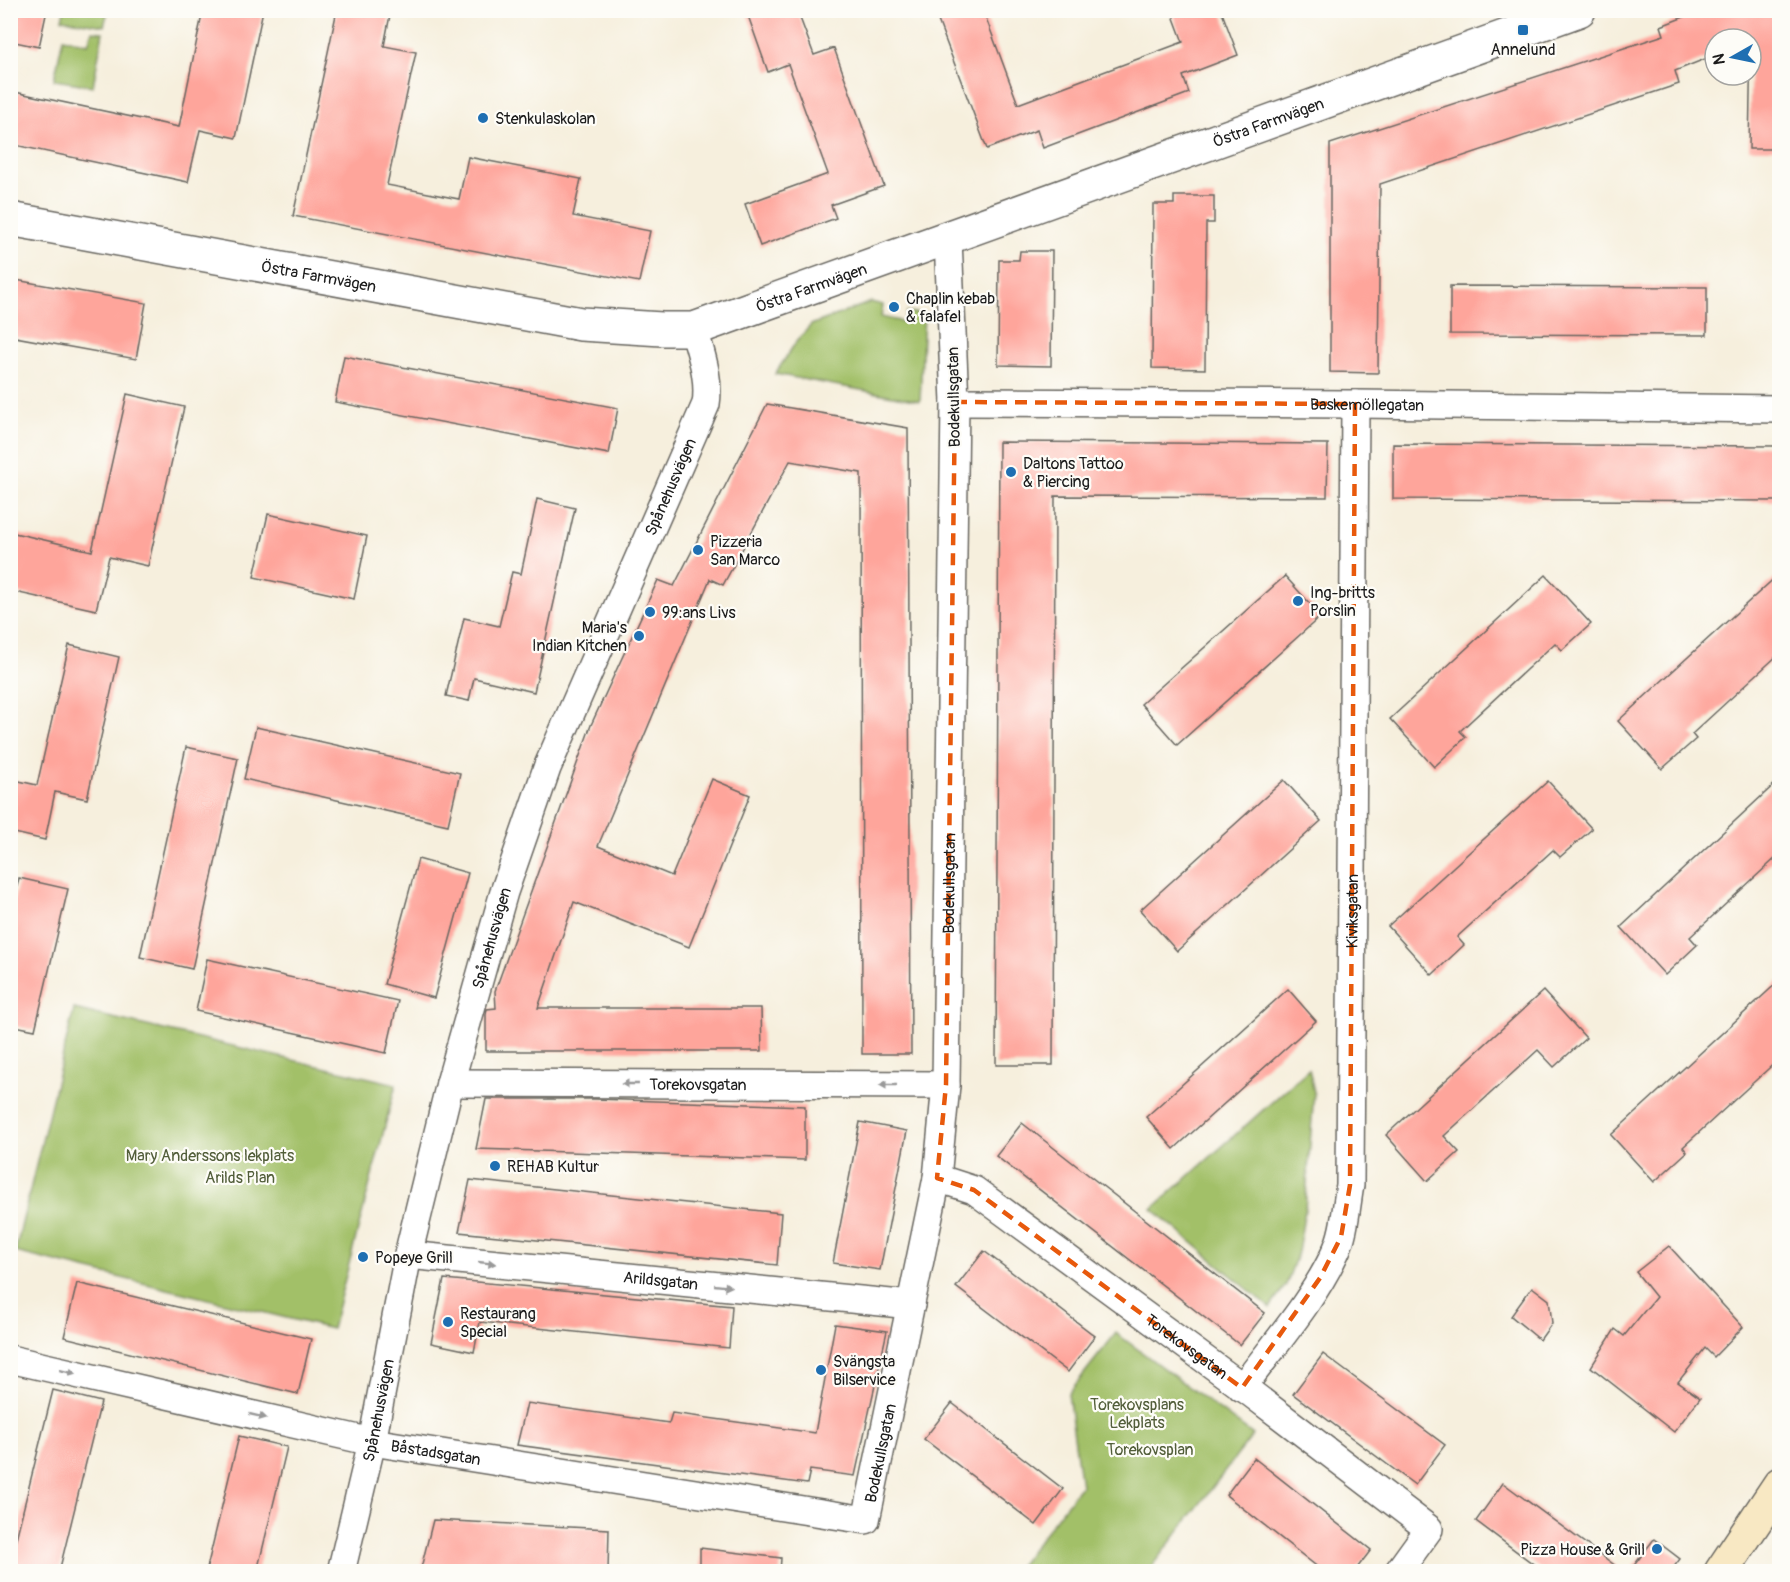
<svg xmlns="http://www.w3.org/2000/svg" width="1790" height="1582" viewBox="0 0 1790 1582" font-family="Pangolin,sans-serif">
	<rect width="100%" height="100%" fill="#fdfcf7"/>
	<filter id="ink" filterUnits="userSpaceOnUse"><feTurbulence type="fractalNoise" baseFrequency=".0167" numOctaves="2"/><feDisplacementMap in="SourceGraphic" scale="12" xChannelSelector="R" yChannelSelector="G"/><feConvolveMatrix kernelMatrix="1 2 1 2 8 2 1 2 1" color-interpolation-filters="sRGB"/></filter>
	<filter id="wash" filterUnits="userSpaceOnUse"><feTurbulence type="fractalNoise" baseFrequency=".008" numOctaves="4" result="noise"/><feDisplacementMap in="SourceGraphic" scale="24" xChannelSelector="R" yChannelSelector="G"/><feGaussianBlur stdDeviation="1.35" result="paint"/><feColorMatrix in="noise" values="0 0 0 0 0 0 0 0 0 0 0 0 0 0 0 0 0 1.4 0 .05"/><feComposite in="paint" operator="in"/></filter>
	<g filter="url(#wash)">
		<rect width="100%" height="100%" fill="#f6efdd"/>
		<g fill="#a2c068" stroke="#5f6e42" stroke-width="1.5">
			<polygon points="64,11 64,10 108,11 104,26 62,19"/>
			<polygon points="92,31 103,32 93,86 54,80 63,38 88,44"/>
			<polygon points="871,302 883,305 881,317 904,322 907,312 924,314 920,401 775,374 796,342 811,325"/>
			<polygon points="74,1009 396,1084 332,1329 15,1252"/>
			<polygon points="1309,1069 1314,1092 1305,1210 1298,1252 1286,1285 1270,1308 1152,1209"/>
			<polygon points="1116,1333 1253,1435 1148,1571 1015,1571 1081,1486 1068,1394"/>
		</g>
		<g id="blocks">
			<g fill="#fea59b">
				<polygon points="10,10 47,10 39,47 10,41"/>
				<polygon points="203,10 263,10 236,138 200,130 188,182 10,144 10,91 179,127"/>
				<polygon points="337,10 391,10 384,46 416,52 387,185 459,199 468,157 581,179 573,216 650,231 639,282 293,216"/>
				<polygon points="746,10 797,10 814,55 834,48 884,186 831,205 836,218 760,246 745,204 828,174 788,64 768,72"/>
				<polygon points="934,10 983,10 1018,104 1183,42 1171,10 1221,10 1238,55 1183,76 1189,93 1043,148 1037,130 987,149"/>
				<polygon points="1702,10 1761,10 1762,13 1779,13 1779,149 1749,149 1751,39 1715,39 1715,55 1675,71 1679,84 1380,184 1378,373 1330,372 1330,144 1664,35 1661,26"/>
				<polygon points="1174,196 1214,196 1214,223 1206,223 1205,369 1152,368 1153,204 1174,204"/>
				<polygon points="1020,251 1052,251 1051,366 998,365 999,260 1019,260"/>
				<polygon points="10,279 146,303 136,359 10,336"/>
				<polygon points="1450,286 1707,287 1707,335 1450,334"/>
				<polygon points="344,356 618,408 609,454 335,402"/>
				<polygon points="127,394 184,407 148,566 109,557 96,610 10,591 10,532 92,551"/>
				<polygon points="767,404 908,428 911,1054 862,1054 861,473 790,461 723,585 710,579 598,846 672,876 712,779 750,795 689,947 574,902 538,1008 761,1008 762,1051 486,1051 486,1015 487,1009 496,1008 495,991 591,725 658,580 674,586"/>
				<polygon points="999,442 1328,444 1327,497 1055,496 1053,1065 996,1065"/>
				<polygon points="1393,444 1779,446 1779,501 1393,499"/>
				<polygon points="537,499 575,508 534,692 474,678 469,701 446,696 464,618 499,626 512,572 521,574"/>
				<polygon points="268,514 367,536 354,599 254,577"/>
				<polygon points="1779,574 1779,654 1692,734 1696,739 1662,769 1618,721"/>
				<polygon points="1546,575 1591,624 1562,650 1555,643 1460,731 1466,737 1434,767 1390,719"/>
				<polygon points="1285,576 1321,616 1177,745 1141,704"/>
				<polygon points="69,645 119,657 87,799 55,792 45,840 10,832 10,779 37,785"/>
				<polygon points="256,727 460,773 448,825 244,779"/>
				<polygon points="186,747 238,758 192,969 140,957"/>
				<polygon points="1284,780 1321,821 1177,951 1140,910"/>
				<polygon points="1779,780 1779,855 1690,937 1697,945 1665,975 1621,927"/>
				<polygon points="1548,781 1592,829 1560,857 1553,850 1457,937 1464,945 1432,975 1388,926"/>
				<polygon points="418,859 468,873 434,998 384,984"/>
				<polygon points="19,878 68,889 35,1030 10,1025 10,916"/>
				<polygon points="207,959 398,1001 386,1053 196,1011"/>
				<polygon points="1779,981 1779,1059 1683,1147 1687,1152 1654,1182 1611,1135"/>
				<polygon points="1288,989 1316,1021 1174,1149 1146,1117"/>
				<polygon points="1543,991 1586,1038 1554,1067 1538,1050 1444,1136 1459,1152 1427,1181 1386,1135"/>
				<polygon points="486,1099 595,1099 805,1106 805,1160 476,1149"/>
				<polygon points="860,1122 907,1131 880,1270 833,1263"/>
				<polygon points="1022,1123 1265,1313 1240,1345 996,1156"/>
				<polygon points="470,1180 781,1213 777,1265 459,1232"/>
				<polygon points="1669,1246 1743,1327 1714,1357 1705,1348 1678,1382 1700,1398 1674,1432 1591,1367 1615,1329 1624,1336 1656,1297 1636,1272"/>
				<polygon points="984,1251 1095,1336 1068,1372 956,1287"/>
				<polygon points="444,1279 732,1306 729,1348 480,1322 474,1352 431,1343"/>
				<polygon points="77,1283 311,1339 298,1394 64,1337"/>
				<polygon points="1532,1287 1549,1300 1552,1323 1540,1340 1511,1316"/>
				<polygon points="835,1324 887,1331 855,1476 810,1470 807,1484 517,1445 527,1403 669,1423 672,1413 815,1433"/>
				<polygon points="1323,1354 1445,1445 1415,1485 1293,1394"/>
				<polygon points="53,1390 101,1402 59,1572 10,1572 10,1563"/>
				<polygon points="952,1403 1063,1489 1036,1525 924,1439"/>
				<polygon points="239,1436 287,1447 257,1572 206,1572"/>
				<polygon points="1254,1458 1371,1550 1354,1572 1324,1572 1226,1495"/>
				<polygon points="1503,1483 1624,1572 1544,1572 1476,1521"/>
				<polygon points="433,1520 609,1529 608,1572 420,1572"/>
				<polygon points="1654,1539 1680,1559 1670,1572 1629,1572"/>
				<polygon points="700,1548 781,1558 780,1572 700,1572"/>
			</g>
		</g>
	</g>
	<g filter="url(#ink)">
		<use href="#blocks" fill-opacity="0" stroke="#686660" stroke-width="1.5"/>
		<g fill="none" stroke-linecap="round" stroke-linejoin="round">
			<g stroke="#686660" stroke-width="30">
				<g id="minor">
					<path id="s1" d="M955,402L1355,404L1780,409"/>
					<path id="s2" d="M450,1083L946,1085"/>
					<path id="s3" d="M937,1178L974,1190L1252,1394L1429,1529L1398,1572"/>
					<path id="s4" d="M408,1255L911,1305"/>
					<path id="s5" d="M10,1359L372,1442L866,1520L937,1178L946,1085L955,402L948,239"/>
					<path id="s6" d="M1242,1388C1273,1346 1313,1301 1335,1253C1345,1233 1346,1207 1350,1185L1355,404"/>
					<path id="s7" d="M341,1572L372,1442L408,1255L450,1083L504,892L547,768L706,404C710,378 701,354 694,329"/>
				</g>
			</g>
			<g stroke="#686660" stroke-width="36">
				<g id="tertiary">
					<path id="s8" d="M10,219L581,324L662,329H694C990,224 1284,115 1579,10"/>
				</g>
			</g>
			<g stroke="#686660" stroke-width="36">
				<polyline id="secondary" points="1721,1572 1780,1484"/>
			</g>
			<use href="#minor" stroke="#fff" stroke-width="27"/>
			<use href="#tertiary" stroke="#fff" stroke-width="33"/>
			<use href="#secondary" stroke="#f8e8c3" stroke-width="33"/>
		</g>
		<defs><path id="oneway-solid" d="M-6-.8H1V-3.2L6.5 0L1 3.2V.8H-6Z" transform="scale(1.5)"/></defs>
		<g fill="#999">
			<use href="#oneway-solid" transform="translate(630 1084) rotate(-180)"/>
			<use href="#oneway-solid" transform="translate(888 1085) rotate(-180)"/>
			<use href="#oneway-solid" transform="translate(487 1263) rotate(6)"/>
			<use href="#oneway-solid" transform="translate(723 1286) rotate(6)"/>
			<use href="#oneway-solid" transform="translate(68 1372) rotate(13)"/>
			<use href="#oneway-solid" transform="translate(258 1416) rotate(13)"/>
		</g>
	</g>
	<path fill="none" stroke="#e8590c" stroke-width="4.5" stroke-dasharray="12 8" stroke-linejoin="round" d="M955,402L1355,404L1350,1185L1341,1237L1320,1278L1242,1388L974,1190L937,1178L946,1085Z"/>
	<g fill="#1f6fb2" stroke="#fdfcf7" stroke-width="2">
		<rect x="1517" y="24" width="12" height="12" rx="3"/>
		<circle cx="483" cy="118" r="6"/>
		<circle cx="894" cy="307" r="6"/>
		<circle cx="1011" cy="472" r="6"/>
		<circle cx="698" cy="550" r="6"/>
		<circle cx="1298" cy="601" r="6"/>
		<circle cx="650" cy="612" r="6"/>
		<circle cx="639" cy="636" r="6"/>
		<circle cx="495" cy="1166" r="6"/>
		<circle cx="363" cy="1257" r="6"/>
		<circle cx="448" cy="1322" r="6"/>
		<circle cx="821" cy="1370" r="6"/>
		<circle cx="1657" cy="1549" r="6"/>
	</g>
	<g text-anchor="middle" stroke-width="4.5" stroke-linejoin="round" paint-order="stroke">
		<g font-size="16" fill="#1c1c1c" stroke="#fdfcf7" text-anchor="start">
			<text x="1523" y="55" text-anchor="middle">Annelund</text>
			<text x="495" y="124">Stenkulaskolan</text>
			<text x="906" y="304">Chaplin kebab<tspan x="906" dy="18">&amp; falafel</tspan></text>
			<text x="1023" y="469">Daltons Tattoo<tspan x="1023" dy="18">&amp; Piercing</tspan></text>
			<text x="710" y="547">Pizzeria<tspan x="710" dy="18">San Marco</tspan></text>
			<text x="1310" y="598">Ing-britts<tspan x="1310" dy="18">Porslin</tspan></text>
			<text x="662" y="618">99:ans Livs</text>
			<text x="627" y="633" text-anchor="end">Maria's<tspan x="627" dy="18">Indian Kitchen</tspan></text>
			<text x="507" y="1172">REHAB Kultur</text>
			<text x="375" y="1263">Popeye Grill</text>
			<text x="460" y="1319">Restaurang<tspan x="460" dy="18">Special</tspan></text>
			<text x="833" y="1367">Svängsta<tspan x="833" dy="18">Bilservice</tspan></text>
			<text x="1645" y="1555" text-anchor="end">Pizza House &amp; Grill</text>
		</g>
		<g font-size="16" fill="#1c1c1c" stroke="#fdfcf7">
			<text dy="6" stroke="none"><textPath href="#s8" startOffset="1304">Östra Farmvägen</textPath></text>
			<text dy="6" stroke="none"><textPath href="#s8" startOffset="314">Östra Farmvägen</textPath></text>
			<text dy="6" stroke="none"><textPath href="#s8" startOffset="818">Östra Farmvägen</textPath></text>
			<text transform="translate(953 397) rotate(-91)" y="6">Bodekullsgatan</text>
			<text dy="6" stroke="none"><textPath href="#s1" startOffset="412">Baskemöllegatan</textPath></text>
			<text dy="6" stroke="none"><textPath href="#s7" startOffset="1138">Spånehusvägen</textPath></text>
			<text dy="6" stroke="none"><textPath href="#s5" startOffset="1516">Bodekullsgatan</textPath></text>
			<text dy="6" stroke="none"><textPath href="#s6" startOffset="508">Kiviksgatan</textPath></text>
			<text dy="6" stroke="none"><textPath href="#s7" startOffset="652">Spånehusvägen</textPath></text>
			<text dy="6" stroke="none"><textPath href="#s2" startOffset="248">Torekovsgatan</textPath></text>
			<text dy="6" stroke="none"><textPath href="#s4" startOffset="254">Arildsgatan</textPath></text>
			<text dy="6" stroke="none"><textPath href="#s3" startOffset="303">Torekovsgatan</textPath></text>
			<text dy="6" stroke="none"><textPath href="#s7" startOffset="166">Spånehusvägen</textPath></text>
			<text dy="6" stroke="none"><textPath href="#s5" startOffset="436">Båstadsgatan</textPath></text>
			<text dy="6" stroke="none"><textPath href="#s5" startOffset="940">Bodekullsgatan</textPath></text>
		</g>
		<g font-size="16" fill="#525e3a" stroke="#fdfcf7">
			<text x="210" y="1161">Mary Anderssons lekplats</text>
			<text x="240" y="1183">Arilds Plan</text>
			<text x="1137" y="1410">Torekovsplans<tspan x="1137" dy="18">Lekplats</tspan></text>
			<text x="1150" y="1455">Torekovsplan</text>
		</g>
	</g>
	<rect width="1790" height="1582" fill="none" stroke="#fdfcf7" stroke-width="36"/>
	<g transform="translate(1733 57) rotate(261)"><circle r="28" fill="#fdfcf7" stroke="#a3a29f" stroke-width="1.5"/>
	<path d="M0-4.5L10 22L0 15L-10 22Z" fill="#1f6fb2"/>
	<text y="-9" font-size="16" font-weight="bold" text-anchor="middle" fill="#1c1c1c">N</text>
	</g>
</svg>
